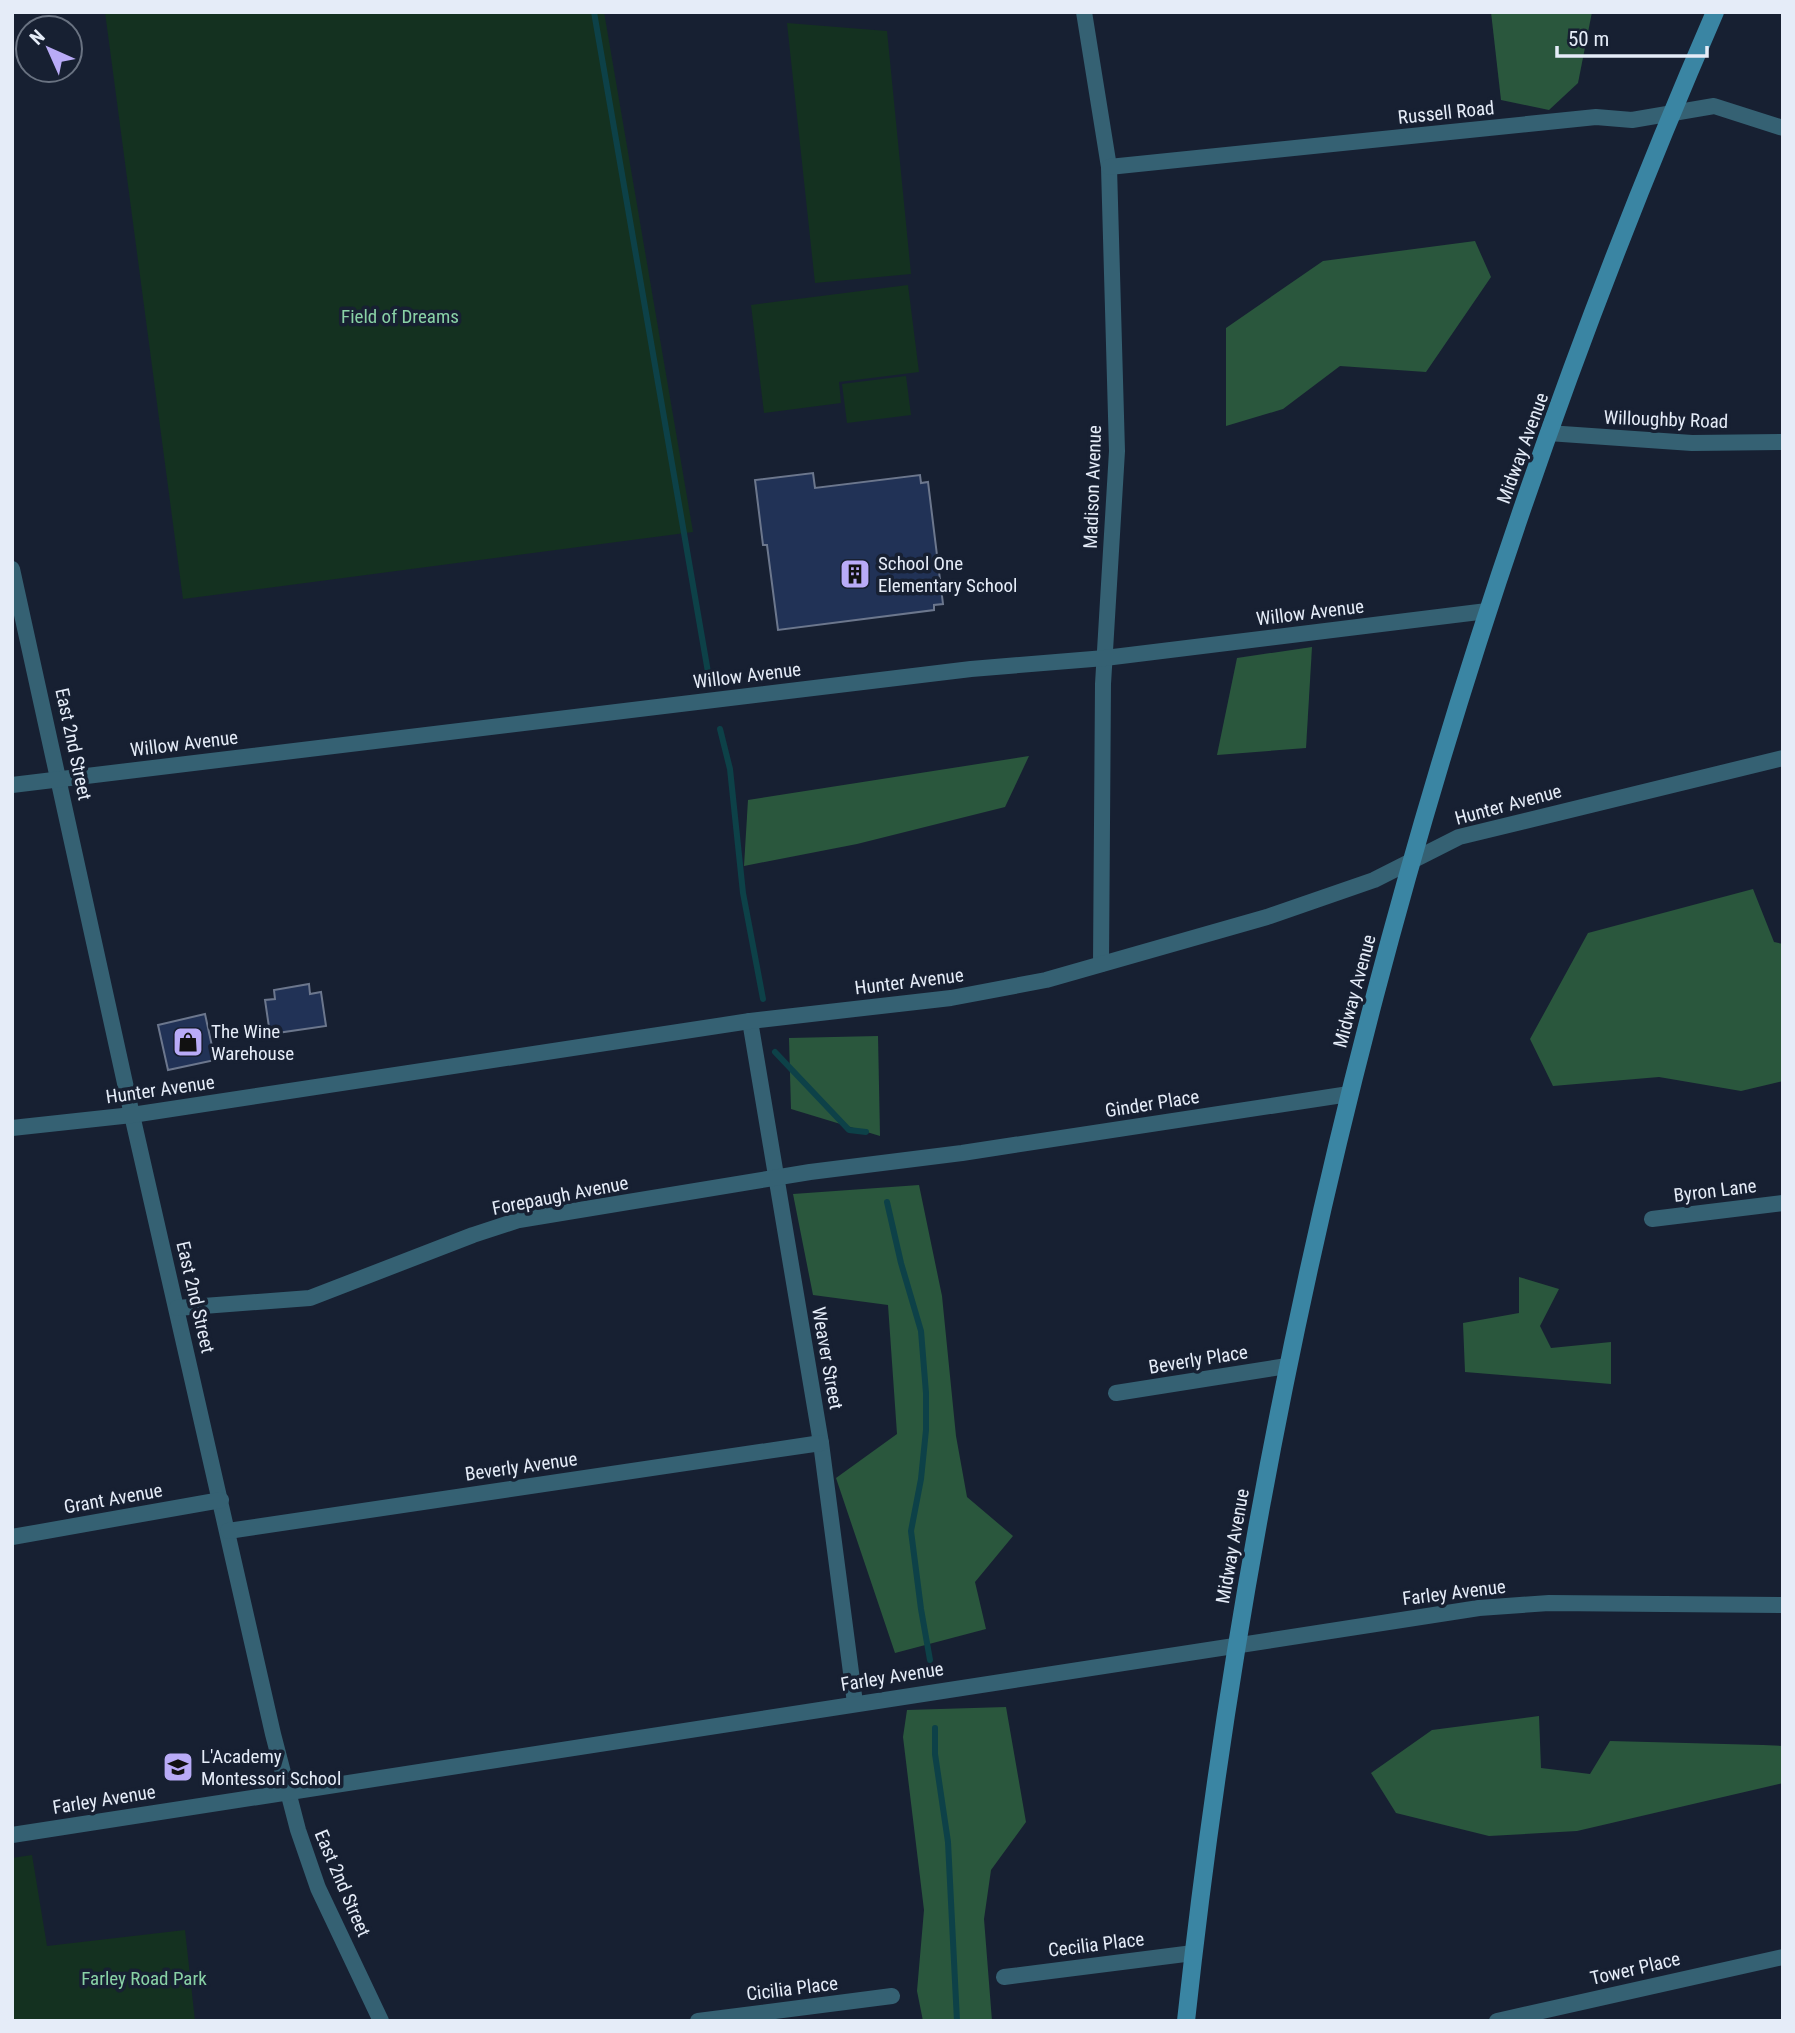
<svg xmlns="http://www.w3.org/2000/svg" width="1795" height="2033" viewBox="0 0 1795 2033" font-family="'Roboto Condensed',sans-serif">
	<rect width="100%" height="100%" fill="#172032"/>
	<g fill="#143120">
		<polygon points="105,12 604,12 693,532 183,599"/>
		<polygon points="787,23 887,31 911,274 815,283"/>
		<polygon points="908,285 919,372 839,382 841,403 764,413 751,305"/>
		<polygon points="906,376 911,415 847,423 842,384"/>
		<polygon points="32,1855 47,1946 185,1930 195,2021 12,2021 12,1858"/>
	</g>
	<g fill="#2a573d">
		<polygon points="1491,12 1592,12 1578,83 1549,110 1501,100"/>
		<polygon points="1475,241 1491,277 1426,372 1340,366 1283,409 1226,426 1226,328 1323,261"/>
		<polygon points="1312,647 1306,748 1217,755 1237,658"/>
		<polygon points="1029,756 1005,807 857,844 744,866 748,800"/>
		<polygon points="1753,889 1774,942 1783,944 1783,1081 1741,1091 1659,1077 1553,1086 1530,1039 1588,933"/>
		<polygon points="878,1036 880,1136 791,1109 789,1038"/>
		<polygon points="919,1185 942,1296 956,1436 967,1497 1013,1536 975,1582 986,1629 895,1653 836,1478 897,1434 888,1305 813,1295 793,1194"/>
		<polygon points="1519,1277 1559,1289 1540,1326 1551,1348 1611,1342 1611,1384 1465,1372 1463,1323 1519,1313"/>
		<polygon points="1006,1707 1026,1822 991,1870 984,1919 992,2021 923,2021 917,1991 924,1910 903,1737 907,1710"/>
		<polygon points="1539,1716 1541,1768 1590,1774 1610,1741 1763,1745 1783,1746 1783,1783 1577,1831 1489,1836 1396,1813 1371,1773 1432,1730"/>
	</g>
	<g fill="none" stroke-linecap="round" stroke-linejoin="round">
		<g stroke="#0d4148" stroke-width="6">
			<polyline points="594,12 709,678"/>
			<polyline points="720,729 730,769 743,893 763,999"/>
			<polyline points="775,1052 849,1130 866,1132"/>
			<polyline points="887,1202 901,1263 921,1331 926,1393 926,1430 921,1479 911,1531 921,1609 930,1660"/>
			<polyline points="935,1728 935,1754 948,1842 957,2021"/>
		</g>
	</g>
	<g fill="#213256" stroke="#6c778d" stroke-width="2">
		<polygon points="813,473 815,488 920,475 921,483 928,482 943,604 934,605 934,610 778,630 767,545 763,545 755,480"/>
		<polygon points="309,984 310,994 321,992 326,1026 270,1034 265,1000 275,999 274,990"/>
		<polygon points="205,1014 215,1060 168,1070 158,1025"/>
	</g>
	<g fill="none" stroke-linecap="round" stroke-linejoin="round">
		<g stroke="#356173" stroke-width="16">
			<polyline points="1084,12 1109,167 1117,451 1103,684 1101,964"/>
			<polyline points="1109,167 1596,117 1632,120 1714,106 1783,128"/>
			<polyline points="1548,433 1692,443 1783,442"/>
			<polyline points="12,569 132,1115 273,1734 298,1830 318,1888 381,2021"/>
			<polyline points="12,785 971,669 1105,658 1487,611"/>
			<polyline points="750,1021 821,1443 855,1703"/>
			<polyline points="12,1128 132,1115 750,1021 951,998 1046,980 1267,917 1374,880 1459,837 1783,758"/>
			<polyline points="1652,1219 1783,1203"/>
			<polyline points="177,1308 310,1298 473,1235 519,1220 810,1172 962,1153 1349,1094"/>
			<polyline points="1116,1393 1287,1366"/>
			<polyline points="228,1531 821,1443"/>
			<polyline points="12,1537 221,1500"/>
			<polyline points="12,1835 1479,1608 1549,1603 1783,1605"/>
			<polyline points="1004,1977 1193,1953"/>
			<polyline points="698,2021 892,1996"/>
			<polyline points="1497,2021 1783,1957"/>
		</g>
		<path stroke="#3a85a3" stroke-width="18" d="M1186,2021C1261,1329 1438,650 1715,12"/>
	</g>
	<defs>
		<g id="building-square" transform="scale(1.575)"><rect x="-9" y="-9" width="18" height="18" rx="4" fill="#b9abf7" stroke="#172032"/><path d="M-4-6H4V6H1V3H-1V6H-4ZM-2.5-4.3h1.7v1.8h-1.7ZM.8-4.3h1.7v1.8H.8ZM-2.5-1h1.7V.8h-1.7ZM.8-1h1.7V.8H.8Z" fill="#111"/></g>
		<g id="shop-square" transform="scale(1.575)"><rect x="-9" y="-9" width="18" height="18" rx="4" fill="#b9abf7" stroke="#172032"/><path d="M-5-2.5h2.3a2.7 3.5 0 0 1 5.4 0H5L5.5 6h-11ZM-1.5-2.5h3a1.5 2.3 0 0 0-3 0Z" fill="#111"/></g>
		<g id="school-square" transform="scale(1.575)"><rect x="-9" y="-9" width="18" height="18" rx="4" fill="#b9abf7" stroke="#172032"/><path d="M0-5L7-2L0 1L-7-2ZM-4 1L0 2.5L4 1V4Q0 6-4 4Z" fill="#111"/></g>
	</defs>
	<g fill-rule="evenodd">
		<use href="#building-square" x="855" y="574"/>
		<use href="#shop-square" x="188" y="1042"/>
		<use href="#school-square" x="178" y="1767"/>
	</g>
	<g text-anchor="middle" stroke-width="7" stroke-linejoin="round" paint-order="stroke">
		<g font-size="19" fill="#e5ecf8" stroke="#172032">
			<text transform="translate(1446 112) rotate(-6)" y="7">Russell Road</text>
			<text transform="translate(1666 419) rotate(2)" y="7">Willoughby Road</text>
			<text transform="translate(1522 448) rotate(-70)" y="7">Midway Avenue</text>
			<text transform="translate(1092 487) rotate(-88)" y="7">Madison Avenue</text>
			<text transform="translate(1310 612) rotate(-7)" y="7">Willow Avenue</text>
			<text transform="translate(747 675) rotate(-7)" y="7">Willow Avenue</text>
			<text transform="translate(184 743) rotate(-7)" y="7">Willow Avenue</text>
			<text transform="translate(74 744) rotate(78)" y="7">East 2nd Street</text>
			<text transform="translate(1508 804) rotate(-15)" y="7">Hunter Avenue</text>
			<text transform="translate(909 981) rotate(-7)" y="7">Hunter Avenue</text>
			<text transform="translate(1354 991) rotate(-75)" y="7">Midway Avenue</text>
			<text transform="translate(160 1089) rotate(-8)" y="7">Hunter Avenue</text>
			<text transform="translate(1152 1103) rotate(-9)" y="7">Ginder Place</text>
			<text transform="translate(1715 1190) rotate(-7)" y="7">Byron Lane</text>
			<text transform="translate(560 1195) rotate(-11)" y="7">Forepaugh Avenue</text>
			<text transform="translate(196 1297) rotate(77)" y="7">East 2nd Street</text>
			<text transform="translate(828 1358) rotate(80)" y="7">Weaver Street</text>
			<text transform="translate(1198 1359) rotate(-9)" y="7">Beverly Place</text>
			<text transform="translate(521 1466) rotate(-8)" y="7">Beverly Avenue</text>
			<text transform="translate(113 1498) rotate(-10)" y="7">Grant Avenue</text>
			<text transform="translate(1232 1546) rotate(-80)" y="7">Midway Avenue</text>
			<text transform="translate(1454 1592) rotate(-7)" y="7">Farley Avenue</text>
			<text transform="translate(892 1676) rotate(-9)" y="7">Farley Avenue</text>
			<text transform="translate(104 1799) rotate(-9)" y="7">Farley Avenue</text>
			<text transform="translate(343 1883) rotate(67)" y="7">East 2nd Street</text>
			<text transform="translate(1096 1944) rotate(-7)" y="7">Cecilia Place</text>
			<text transform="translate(1635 1968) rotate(-13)" y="7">Tower Place</text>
			<text transform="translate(792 1988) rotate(-7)" y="7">Cicilia Place</text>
		</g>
		<g font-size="19" fill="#89d2a6" stroke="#172032">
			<text x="400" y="323">Field of Dreams</text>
			<text x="144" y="1985">Farley Road Park</text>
		</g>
		<g font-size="19" fill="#e5ecf8" stroke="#172032" text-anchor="start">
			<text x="878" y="570">School One<tspan x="878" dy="22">Elementary School</tspan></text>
			<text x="211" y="1038">The Wine<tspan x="211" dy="22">Warehouse</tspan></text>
			<text x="201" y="1763">L'Academy<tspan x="201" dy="22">Montessori School</tspan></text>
		</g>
	</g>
	<rect width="1795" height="2033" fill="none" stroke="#e5ecf8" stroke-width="28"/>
	<g transform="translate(49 49) rotate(315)"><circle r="33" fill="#172032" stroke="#697281" stroke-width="2"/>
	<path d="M0-5L12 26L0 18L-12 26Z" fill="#b9abf7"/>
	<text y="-10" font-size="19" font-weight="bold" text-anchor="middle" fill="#e5ecf8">N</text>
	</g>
	<path d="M1557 46v10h150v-10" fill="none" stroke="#e5ecf8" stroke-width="3.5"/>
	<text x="1568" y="46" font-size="21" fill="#e5ecf8" stroke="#172032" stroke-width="5" paint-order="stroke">50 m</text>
</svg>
